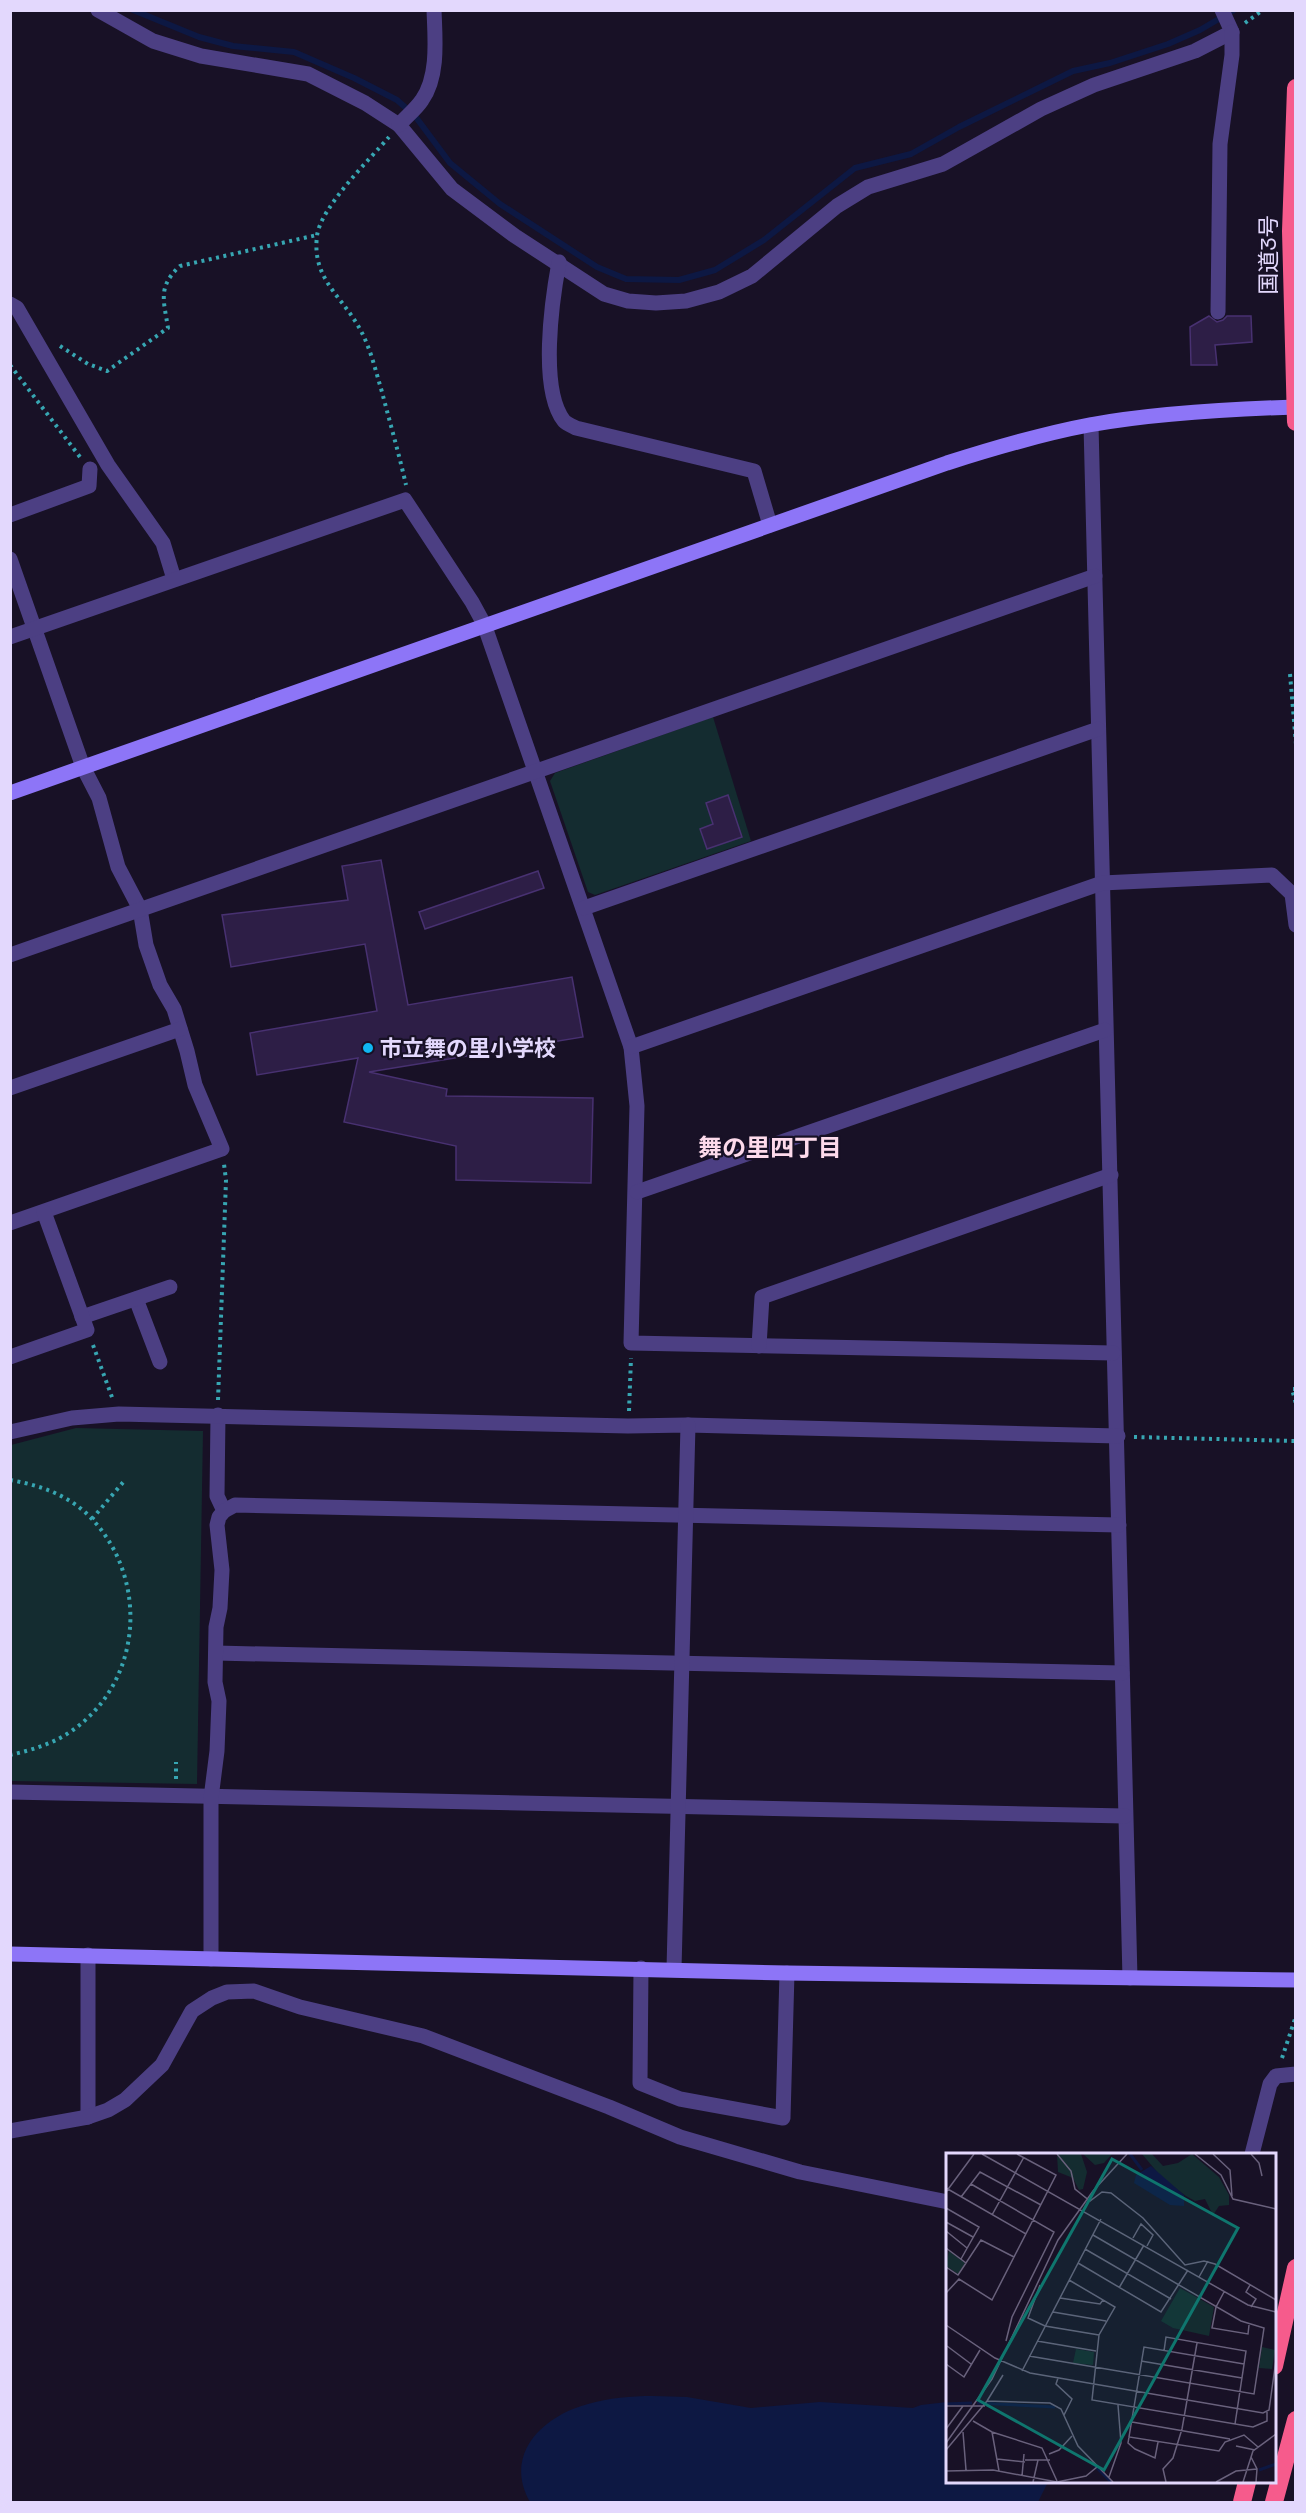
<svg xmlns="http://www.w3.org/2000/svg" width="1306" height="2513" viewBox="0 0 1306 2513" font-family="'Space Grotesk','Noto Sans JP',sans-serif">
	<rect width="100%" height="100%" fill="#181126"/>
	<g fill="#142c30">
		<polygon points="713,717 751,841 595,895 588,892 550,781 555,773"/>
		<polygon points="76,1428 203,1431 197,1784 11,1781 11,1445"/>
	</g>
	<path fill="#0d1843" d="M652,2396L687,2397L751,2408L820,2402L913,2408L921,2405L947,2402L948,2482H1048L1038,2502H530C503,2455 542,2416 588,2404C608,2398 632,2396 652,2396Z"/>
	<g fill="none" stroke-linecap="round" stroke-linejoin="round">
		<polyline stroke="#0d1843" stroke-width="6" points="133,10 199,37 233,46 294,52 354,78 397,100 415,116 450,163 500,204 597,267 626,279 679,280 715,270 764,240 855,168 911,154 959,127 1073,71 1110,63 1168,44 1200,30 1234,10"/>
	</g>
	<g fill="#2d1e46" stroke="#483171" stroke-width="1.5">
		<polygon points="1209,316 1217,322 1223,320 1227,316 1251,316 1252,342 1215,345 1217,365 1191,365 1190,327"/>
		<polygon points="728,795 742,837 707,849 700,829 713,824 706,803"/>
		<polygon points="381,860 408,1005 572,977 583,1037 369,1072 447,1089 446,1096 593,1098 591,1183 456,1180 456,1146 344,1122 358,1058 257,1075 250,1033 377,1011 365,944 231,967 222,915 348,900 342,866"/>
		<polygon points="538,871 544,888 425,929 419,912"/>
	</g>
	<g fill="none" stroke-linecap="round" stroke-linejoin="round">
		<g stroke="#37a6b2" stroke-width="4" stroke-dasharray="3 4.5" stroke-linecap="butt">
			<polyline points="1245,23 1263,10"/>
			<path d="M389,137C370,159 320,208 317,236C312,277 339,294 357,324C370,345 375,369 382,392C390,423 399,454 406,485"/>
			<path d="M60,346L88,364L107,371L168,328C164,301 157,287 180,266L317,235"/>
			<polyline points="10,365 80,457"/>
			<polyline points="1290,674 1296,744"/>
			<polyline points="93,1345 113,1400"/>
			<polyline points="1296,1389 1292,1389 1296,1404"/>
			<polyline points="218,1400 226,1180 224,1164"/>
			<polyline points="629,1411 631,1358"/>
			<polyline points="1134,1437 1296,1441"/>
			<path d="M10,1480C40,1485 71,1496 92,1519C150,1581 142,1684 70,1732C52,1744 32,1750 10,1755"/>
			<polyline points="92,1519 125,1480"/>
			<polyline points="176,1779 176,1762"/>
			<polyline points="1282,2058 1296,2016"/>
		</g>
		<g stroke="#4c3f83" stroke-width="15">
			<polyline points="98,10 153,41 201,56 308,74 365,103 399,125 452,189 515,236 604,294 628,301 656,303 686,301 719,292 752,276 837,206 868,187 943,164 1041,109 1094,85 1195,51 1232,32 1222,10"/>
			<path d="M399,125C406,117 416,109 422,100C439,76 435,38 434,10"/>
			<path d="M559,262C552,300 539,389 564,421C567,424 572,426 576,428L754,471L770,525"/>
			<polyline points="10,304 17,308 108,465 163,543 174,579"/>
			<polyline points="1218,312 1220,144 1232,55 1232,32"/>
			<polyline points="1091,425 1130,1978"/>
			<polyline points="10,515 89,486 90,469"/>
			<polyline points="10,559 83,767 99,798 118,867 140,909 146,945 160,985 174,1009 187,1051 195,1085 222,1149 10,1223"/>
			<polyline points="10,637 405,500 472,602 484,624 631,1047 637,1106 631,1343 1113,1353"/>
			<polyline points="584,908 1098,729"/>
			<polyline points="10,955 1095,576"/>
			<polyline points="631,1047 1102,883 1272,875 1292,894 1296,925"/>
			<polyline points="10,1088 180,1029"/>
			<polyline points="637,1192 1105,1030"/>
			<polyline points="136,1299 160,1362"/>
			<polyline points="82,1317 170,1287"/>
			<polyline points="759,1346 762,1297 1111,1175"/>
			<polyline points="10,1357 87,1330 44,1212"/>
			<polyline points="218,1415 217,1496 224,1511"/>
			<polyline points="10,1432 72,1418 119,1414 628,1426 688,1425 1118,1436"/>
			<polyline points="216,1653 1122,1673"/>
			<polyline points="10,1792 1125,1816"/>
			<polyline points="211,1959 211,1798 217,1751 219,1701 215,1682 216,1627 220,1608 222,1570 217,1525 219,1517 224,1511 235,1505 1119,1525"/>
			<polyline points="641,1968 640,2083 680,2099 783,2118 787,1973"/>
			<polyline points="674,1969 688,1425"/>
			<polyline points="88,2117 88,1955"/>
			<polyline points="10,2131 88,2117 108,2110 125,2100 162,2065 192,2011 212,1998 227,1992 254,1991 300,2007 423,2036 609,2107 680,2137 800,2172 948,2202"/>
			<polyline points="1252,2154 1270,2084 1276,2076 1296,2074"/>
		</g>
		<g stroke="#8d75f7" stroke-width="15">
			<path d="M10,793L947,463C994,448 1041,434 1089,425C1156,413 1228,409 1296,407"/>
			<polyline points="10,1954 787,1973 1296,1980"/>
		</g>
		<g stroke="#f65b8c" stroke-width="18">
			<polyline points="1296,88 1291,231 1296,422"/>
			<polyline points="1274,2366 1296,2268"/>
			<polyline points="1242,2502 1247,2482"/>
			<polyline points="1274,2502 1296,2420"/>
		</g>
	</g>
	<circle fill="#10b6f1" stroke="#181126" stroke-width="2" cx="368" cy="1048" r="6"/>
	<g text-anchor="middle" stroke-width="4.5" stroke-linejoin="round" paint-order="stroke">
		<g font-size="22" fill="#e3d8fd" stroke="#181126">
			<text transform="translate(1268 255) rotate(-90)" y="8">国道3号</text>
		</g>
		<g font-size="22" font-weight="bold" fill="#e3d8fd" stroke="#181126" text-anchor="start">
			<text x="380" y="1056">市立舞の里小学校</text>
		</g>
		<g font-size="24" font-weight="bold" fill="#fddaeb" stroke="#181126">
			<text x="770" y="1156">舞の里四丁目</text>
		</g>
	</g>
	<g transform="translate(946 2153)">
		<rect width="330" height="330" fill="#181126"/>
		<path d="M111,1H135L141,19L137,36L133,37L127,25L112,19ZM137,1H166L158,10L149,12ZM196,1H206L217,13L232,10L246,1L273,24L283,42V52L273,53L267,62L259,46L249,48L240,43L217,26ZM3,98L19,110L12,121L0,113ZM234,135L268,154L263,183L227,175L215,168ZM316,194L329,197L326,216L313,215ZM130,196L148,199L147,212L127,210Z" fill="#142c30"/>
		<path d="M205,13L238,42V53L224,52L188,30L190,22Z" fill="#0d1843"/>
		<path fill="none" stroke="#0d1843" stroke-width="3" d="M184,1L196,17M31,250L109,254M0,251L26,250M147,311L165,329M313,317L330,311"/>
		<path fill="none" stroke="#69617c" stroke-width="1.5" d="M36,1L302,152L330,159M111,1L125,18L129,36L144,48L156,39L165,40L197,65L239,112L258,108L269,111L330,147M249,1L275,22L287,46L330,56M267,1L284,17L286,43M305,1L313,10L316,23M25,31L108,79L66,164L60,188M0,35L80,81M0,39L28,1M15,44L34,19L95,52M0,55L33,74L15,106M46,62L78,4M0,69L27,84M0,78L21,95M187,85L195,71L207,82L201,93M0,95L20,110L35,87L68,104M139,96L225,146M132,110L215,159L242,117M0,114L12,122L20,110M253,124L262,108M123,127L169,154L153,182L146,247L307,274L321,268V259M94,132L82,165L99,173L153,182M304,132L300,139L310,146L305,154M173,135L198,92M278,139L270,154L266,175L302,181L303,172M0,140L13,126L46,147L110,22L71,1M114,145L154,151L157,147M107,159L160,168M0,172L49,205L84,220L317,260L323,257L330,207M91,188L150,198M1,193L25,211M218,198L220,184L300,198L289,271M83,203L308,241L318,175L295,168L147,82M195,208L296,225M0,211L18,224L34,197M298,211L198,194L183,284L273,298L279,289L298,282L312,294M76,218L155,66M112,225L110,231L126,246L118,262M41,248L57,222M0,253H39M27,268L46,279L96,295L111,328M186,269L284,286M0,276L17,253M17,279L20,317M46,279L53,318M183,284L182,290L189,296L209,305L212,289M0,290L46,226L112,87L147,38L181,1M290,293L309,297M0,297L41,248L104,250L115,256L132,293L167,329M103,301L113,297L126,283M305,304L311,316L310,329M51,306L79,309M79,307H104M0,318L47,317L111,329L140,323L151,314M76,323L78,301M163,324L175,290L172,252M87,329L92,307M220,329L217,316L227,305L236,276L251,190M270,329L290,318L311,316M297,329L307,298L330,281"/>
		<path fill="#0f766e" fill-opacity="0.15" stroke="#0f766e" stroke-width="3" d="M166,6L292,75L158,317L32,247Z"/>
		<rect width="330" height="330" fill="none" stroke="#e3d8fd" stroke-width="3"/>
	</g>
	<rect width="1306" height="2513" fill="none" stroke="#e3d8fd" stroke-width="24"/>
</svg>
